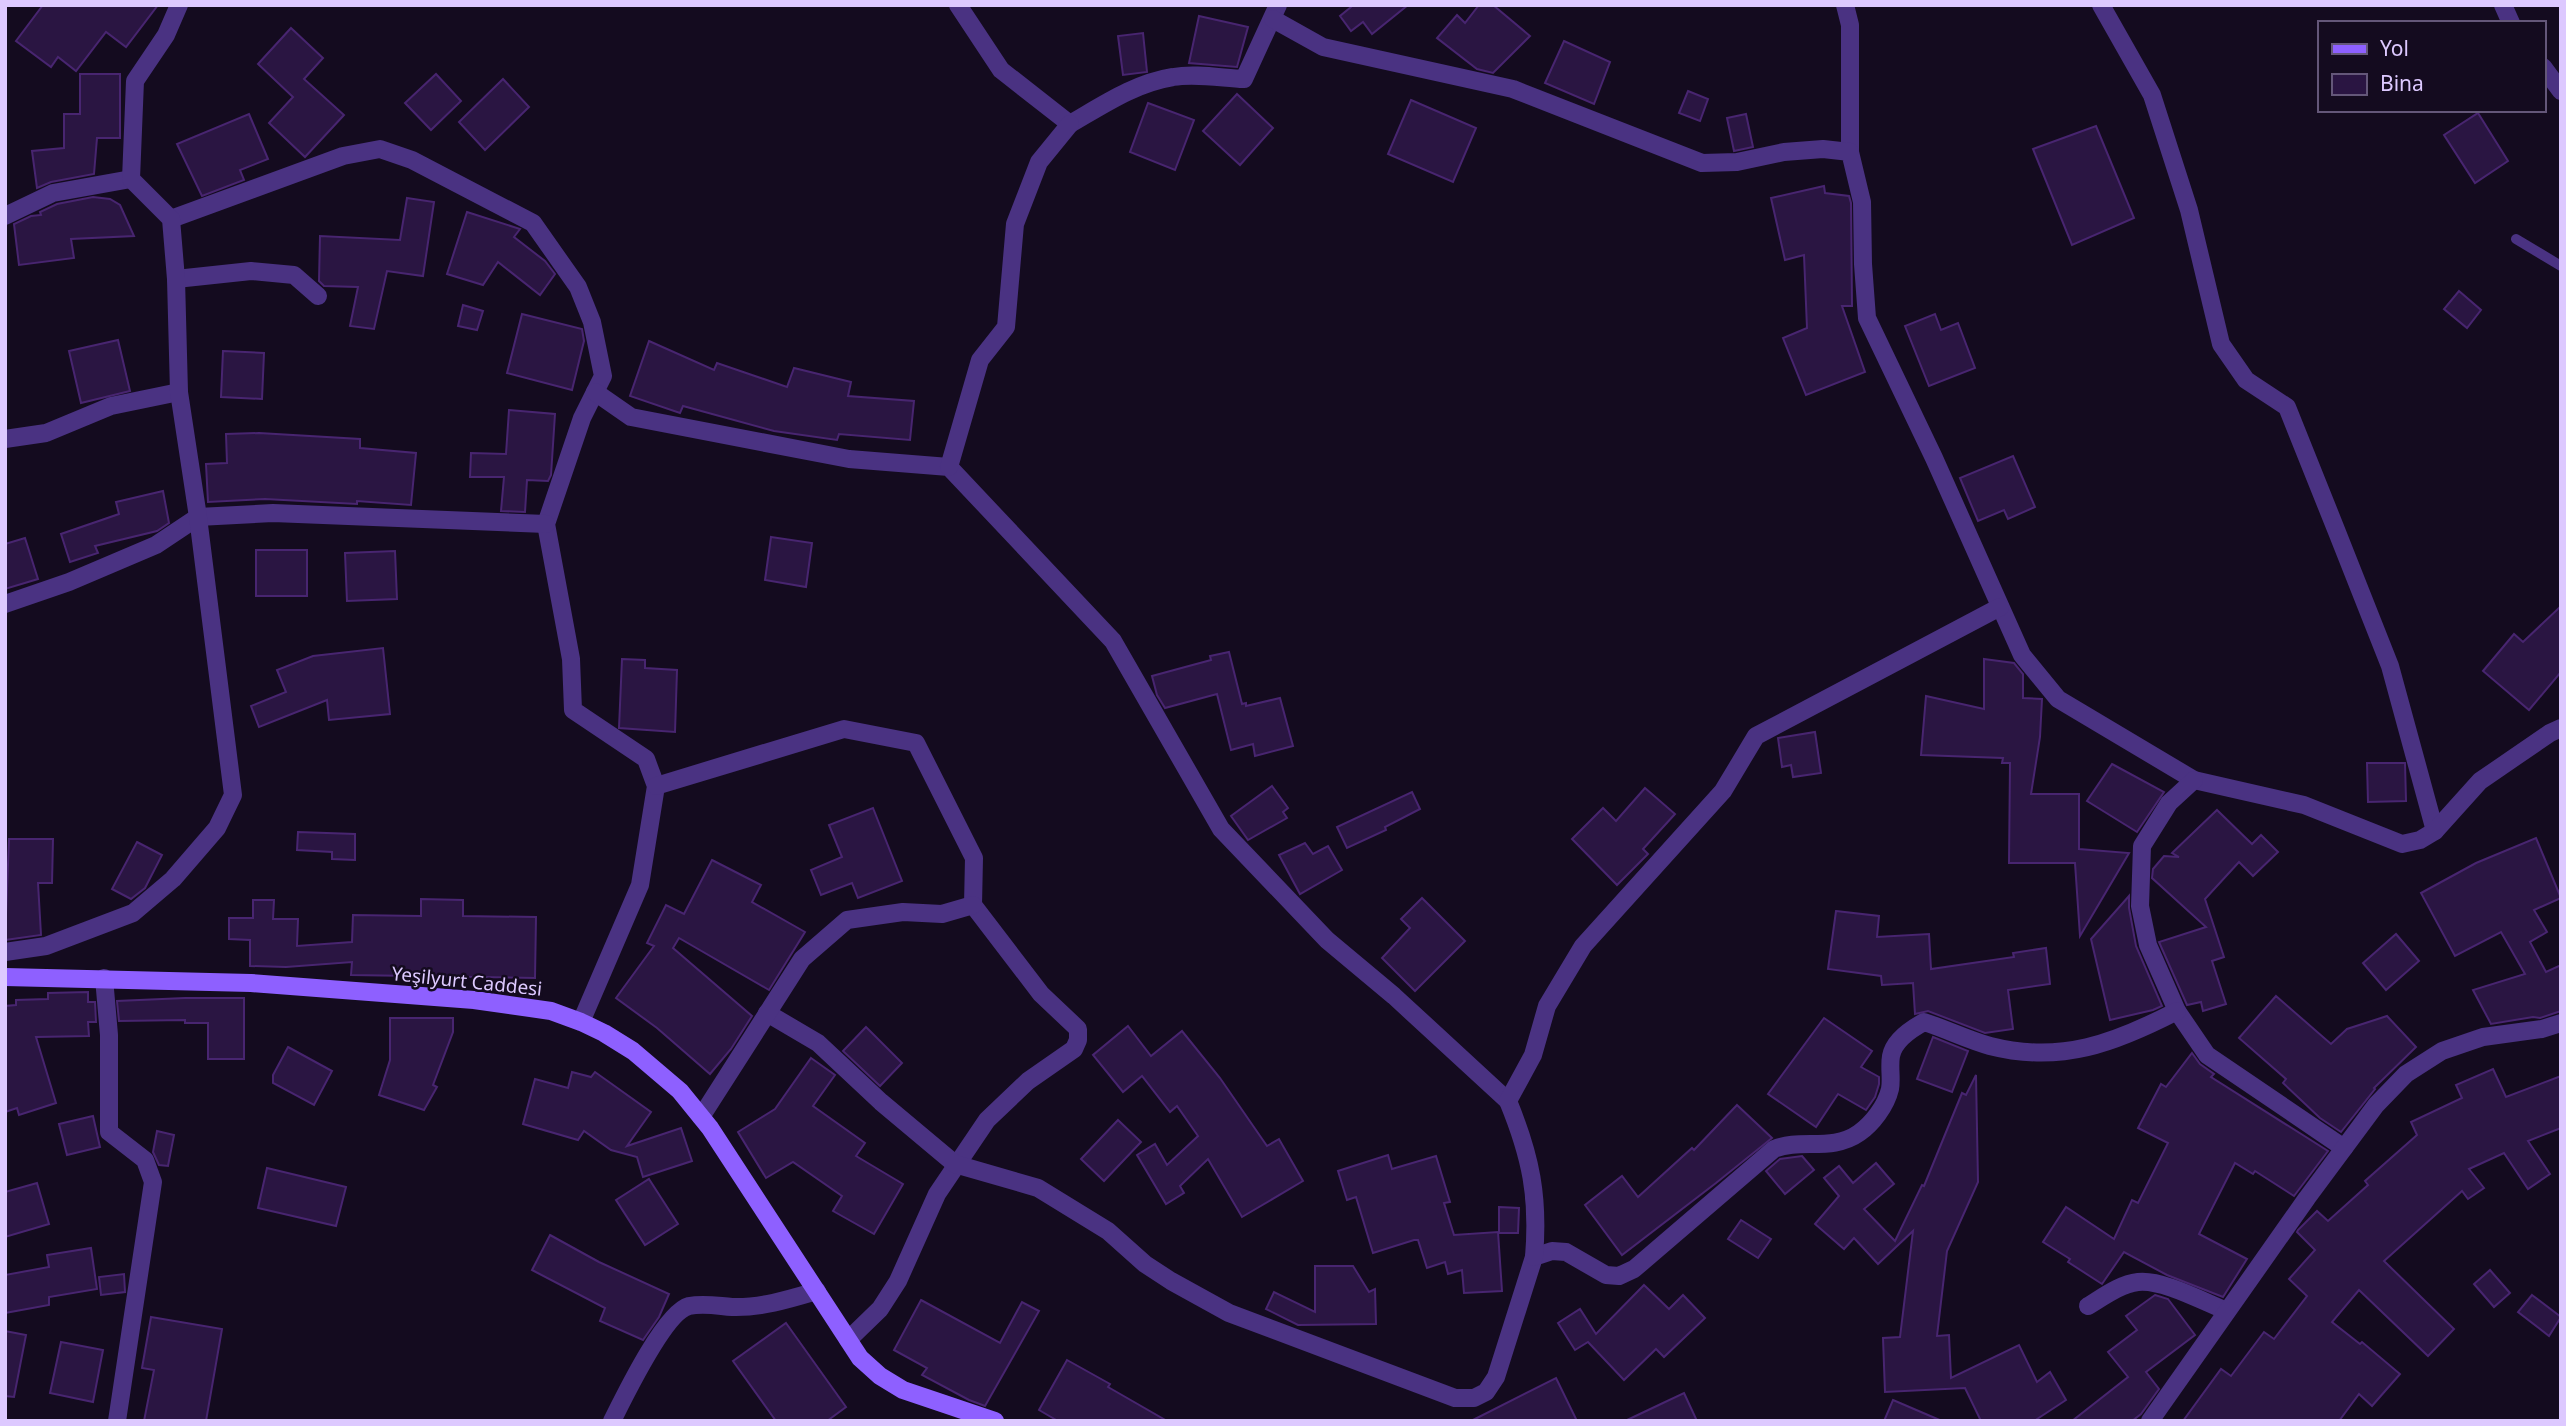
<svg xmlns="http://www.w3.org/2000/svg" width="2566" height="1426" viewBox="0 0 2566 1426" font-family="'Noto Sans',sans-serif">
	<rect width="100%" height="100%" fill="#140b1f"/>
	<g fill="#2a1542" stroke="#482570" stroke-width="2">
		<polygon points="43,5 158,5 126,47 106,32 76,71 58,57 51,67 16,41"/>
		<polygon points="1350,5 1408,5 1372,34 1363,22 1351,31 1340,16 1351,7"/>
		<polygon points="1479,5 1493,5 1530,36 1493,73 1477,69 1437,38 1457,15 1465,23"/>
		<polygon points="1199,16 1248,27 1237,67 1189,63"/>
		<polygon points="291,28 323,58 304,79 344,115 305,157 269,123 293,97 258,64"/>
		<polygon points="1143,33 1147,72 1123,75 1118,36"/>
		<polygon points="1564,41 1610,62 1594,104 1545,83"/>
		<polygon points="80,74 120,74 120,138 97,138 94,174 51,182 37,188 32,151 64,148 64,114 80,114"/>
		<polygon points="436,74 461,101 431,130 405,103"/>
		<polygon points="503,79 529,107 485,150 459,122"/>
		<polygon points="1688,91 1708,99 1700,121 1679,113"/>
		<polygon points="1237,94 1273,128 1240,165 1203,131"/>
		<polygon points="1411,100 1476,128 1453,182 1388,154"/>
		<polygon points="1148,103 1194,120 1175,170 1130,152"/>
		<polygon points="2478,113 2508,161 2475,183 2444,135"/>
		<polygon points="249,114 268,159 240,170 244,180 202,196 177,144"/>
		<polygon points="1746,114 1753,147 1734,151 1727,118"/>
		<polygon points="2096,126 2134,218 2072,245 2033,149"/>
		<polygon points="1824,186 1825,193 1849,196 1851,203 1852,306 1842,306 1865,372 1806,395 1783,338 1807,328 1804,255 1785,260 1771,198"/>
		<polygon points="93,197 110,199 120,205 134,236 71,239 74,258 19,265 14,224 31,216 41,215 40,212 57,204"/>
		<polygon points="407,198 434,202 423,276 387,271 374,329 350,326 358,287 324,286 319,281 320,236 400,240"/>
		<polygon points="467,212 520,229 514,237 545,261 555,274 540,295 498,262 483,285 447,274"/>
		<polygon points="2459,291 2481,310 2467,328 2444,309"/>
		<polygon points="463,305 483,311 477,330 458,326"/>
		<polygon points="522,314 582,329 584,341 572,390 507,373"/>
		<polygon points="1935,314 1941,330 1958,323 1975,368 1929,386 1905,326"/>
		<polygon points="118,340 130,391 81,403 69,351"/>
		<polygon points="649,341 714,370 717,363 787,387 794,368 851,382 848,396 914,401 910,440 839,434 837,440 774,431 683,406 680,413 630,396"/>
		<polygon points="223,351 264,353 262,399 221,397"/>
		<polygon points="509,410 555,414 551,475 548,481 527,480 525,512 501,511 504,477 470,477 471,453 506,454"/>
		<polygon points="259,433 360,439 360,448 416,453 411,505 357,501 357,504 265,499 208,502 206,464 227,463 226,434"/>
		<polygon points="2013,456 2035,507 2008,519 2004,510 1978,521 1960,478"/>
		<polygon points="163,491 169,523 157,531 95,546 98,553 70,562 61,534 119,514 116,502"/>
		<polygon points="771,537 812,543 806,587 765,580"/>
		<polygon points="25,538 38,579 5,589 5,544"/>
		<rect x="256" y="550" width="51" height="46"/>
		<polygon points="395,551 397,599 347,601 345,553"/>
		<polygon points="2561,606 2561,672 2529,710 2483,671 2514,634 2523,642"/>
		<polygon points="383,648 390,714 329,720 327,700 259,727 251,706 286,692 277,670 313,656"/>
		<polygon points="1229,652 1242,704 1246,703 1246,706 1280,698 1293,746 1255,756 1253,744 1231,750 1217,694 1165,708 1157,695 1152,676 1211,660 1210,656"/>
		<polygon points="622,659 645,660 645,668 677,670 675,732 619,728"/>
		<polygon points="1984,659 2014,663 2023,674 2023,698 2042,699 2040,737 2031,794 2079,794 2079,849 2129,853 2080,936 2075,863 2009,863 2010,763 2002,763 2003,758 1921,755 1926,696 1984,709"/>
		<polygon points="1815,732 1821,773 1793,777 1791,765 1782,767 1778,738"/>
		<polygon points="2367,763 2405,763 2406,801 2368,802"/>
		<polygon points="2112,764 2164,792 2137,832 2087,801"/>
		<polygon points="1272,786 1288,808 1283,812 1287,818 1248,840 1231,816"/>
		<polygon points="1645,788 1675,814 1643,849 1648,854 1617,885 1572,839 1603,808 1616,821"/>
		<polygon points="1412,792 1420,809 1385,827 1386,830 1347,848 1337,827"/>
		<polygon points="873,808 902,881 858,898 852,883 821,895 811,870 842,857 829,825"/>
		<polygon points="2217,810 2252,844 2261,835 2278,852 2253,876 2239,862 2205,899 2224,957 2212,961 2226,1004 2203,1011 2201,1002 2187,1005 2159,942 2206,927 2152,878 2153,869 2164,856 2179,857 2172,853"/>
		<polygon points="298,832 355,834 355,860 332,859 332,852 297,850"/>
		<polygon points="2536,838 2561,898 2534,910 2547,932 2530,942 2546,972 2561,965 2561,1011 2540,1018 2533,1017 2491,1024 2473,990 2525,974 2501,932 2455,956 2421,893 2476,863"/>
		<polygon points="9,839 53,839 52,883 38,883 41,935 5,940"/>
		<polygon points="137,842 162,855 145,888 131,899 112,889"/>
		<polygon points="1305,843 1313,854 1328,846 1342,870 1300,894 1279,855"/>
		<polygon points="712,860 761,885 752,902 805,932 769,990 679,938 673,948 752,1016 731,1049 710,1074 657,1028 616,998 654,946 647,943 666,905 684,914"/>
		<polygon points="2129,896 2129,908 2136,946 2162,1006 2153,1010 2110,1020 2091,939"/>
		<polygon points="1422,898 1465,941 1415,991 1382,958 1410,928 1401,919"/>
		<polygon points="421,899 463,900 463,916 536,917 535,978 351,975 352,962 286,967 250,966 250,940 229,939 229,918 253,918 253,900 274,900 273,919 298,919 297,946 352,942 353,915 421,916"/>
		<polygon points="1836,911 1879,916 1877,937 1929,934 1931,969 2014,957 2013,953 2046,948 2050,984 2008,990 2013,1029 1985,1033 1928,1011 1915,1014 1913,983 1882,985 1881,976 1828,969"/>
		<polygon points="2396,934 2419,961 2386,990 2363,963"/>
		<polygon points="88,992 88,1002 95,1002 96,1022 88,1022 89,1036 36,1037 56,1103 19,1115 17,1108 5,1112 5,1006 16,1005 16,1000 48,999 48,993"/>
		<polygon points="2276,996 2331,1044 2347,1029 2387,1016 2416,1047 2374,1088 2375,1089 2341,1132 2320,1118 2283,1083 2286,1079 2239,1038"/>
		<polygon points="185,998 244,998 244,1059 208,1059 208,1023 185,1023 185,1020 119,1021 117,1001"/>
		<polygon points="390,1018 453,1018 453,1032 433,1085 437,1087 424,1110 379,1095 390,1060"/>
		<polygon points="1824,1018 1872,1051 1861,1067 1879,1077 1879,1084 1875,1097 1866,1110 1838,1094 1816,1127 1768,1094"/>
		<polygon points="1128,1026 1151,1056 1182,1031 1220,1078 1267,1146 1279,1139 1303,1181 1242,1217 1208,1159 1180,1186 1184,1193 1166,1204 1137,1155 1155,1144 1167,1165 1198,1136 1177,1106 1170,1112 1142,1076 1123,1092 1093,1055"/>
		<polygon points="866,1027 902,1063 880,1086 843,1051"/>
		<polygon points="1933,1037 1968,1051 1952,1092 1917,1079"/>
		<polygon points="288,1047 332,1071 314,1105 273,1083 273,1075"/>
		<polygon points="2192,1053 2200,1064 2214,1074 2211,1077 2328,1151 2294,1196 2255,1171 2253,1174 2235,1163 2199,1234 2247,1259 2223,1297 2167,1275 2124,1252 2102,1284 2068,1262 2070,1259 2043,1242 2066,1207 2114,1239 2132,1200 2138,1203 2168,1143 2138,1128 2161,1084 2166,1087"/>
		<polygon points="811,1058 835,1075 813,1106 865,1143 856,1156 903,1184 874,1234 833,1211 842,1196 793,1162 766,1178 738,1132 775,1109"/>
		<polygon points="2493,1069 2506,1097 2561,1076 2561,1128 2528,1141 2550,1174 2528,1189 2504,1153 2469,1169 2484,1188 2468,1199 2462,1191 2384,1261 2454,1329 2428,1356 2359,1290 2332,1322 2360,1344 2362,1342 2400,1374 2372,1406 2359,1394 2339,1421 2183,1421 2221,1369 2231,1376 2264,1332 2274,1339 2307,1296 2289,1279 2315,1250 2297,1232 2298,1230 2317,1211 2328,1221 2368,1185 2365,1181 2417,1135 2411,1122 2462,1098 2456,1085"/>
		<polygon points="572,1072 591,1077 595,1072 651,1112 627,1146 681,1128 692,1161 643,1177 637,1157 611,1150 584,1131 578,1140 523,1124 535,1079 568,1088"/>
		<polygon points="1976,1075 1978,1182 1947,1251 1937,1336 1949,1335 1951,1378 2019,1345 2037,1382 2050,1372 2066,1400 2034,1421 1981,1421 1965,1388 1885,1392 1883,1338 1900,1337 1913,1231 1878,1264 1854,1238 1844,1249 1815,1224 1839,1196 1824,1178 1839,1166 1853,1183 1876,1163 1894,1184 1864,1209 1895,1241 1922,1185 1924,1186 1962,1093 1966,1095"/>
		<polygon points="1737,1105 1772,1138 1716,1183 1622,1255 1585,1205 1622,1176 1638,1197 1692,1148 1694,1150"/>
		<polygon points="93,1116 100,1147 67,1155 59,1124"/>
		<polygon points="1118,1120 1141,1142 1104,1181 1081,1159"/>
		<polygon points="157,1131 174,1135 168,1166 159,1165 153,1152"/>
		<polygon points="1388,1155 1392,1169 1436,1156 1450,1202 1444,1203 1454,1235 1498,1232 1502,1291 1464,1293 1462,1270 1448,1274 1445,1262 1427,1268 1418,1240 1414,1240 1373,1253 1356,1197 1347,1200 1338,1171"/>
		<polygon points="1802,1156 1814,1170 1785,1194 1766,1171 1780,1159"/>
		<polygon points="267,1168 346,1187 336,1226 258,1208"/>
		<polygon points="649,1179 678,1224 645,1245 616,1200"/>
		<polygon points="37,1183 49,1224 5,1237 5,1192"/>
		<polygon points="1499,1207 1519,1208 1518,1233 1499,1233"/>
		<polygon points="1741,1220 1771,1239 1758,1258 1728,1239"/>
		<polygon points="550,1235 599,1262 669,1294 659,1317 643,1340 600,1321 605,1308 532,1270"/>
		<polygon points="91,1248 97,1289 49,1297 49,1305 5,1313 5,1275 49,1267 47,1255"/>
		<polygon points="1315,1266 1353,1266 1369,1292 1375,1289 1376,1324 1298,1325 1266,1309 1274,1292 1315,1312"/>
		<polygon points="2490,1270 2510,1293 2494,1307 2474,1284"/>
		<polygon points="124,1274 125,1292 101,1295 99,1277"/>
		<polygon points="1644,1285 1669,1309 1683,1295 1705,1318 1664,1357 1656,1349 1624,1380 1588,1342 1575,1350 1558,1323 1580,1309 1596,1334"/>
		<polygon points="2155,1295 2168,1299 2195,1335 2146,1372 2159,1389 2141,1414 2132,1421 2072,1421 2128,1377 2108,1352 2137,1330 2126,1316"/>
		<polygon points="2532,1295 2561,1317 2549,1336 2518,1312"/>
		<polygon points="921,1300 1000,1343 1022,1302 1039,1311 985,1406 969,1400 922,1375 927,1368 894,1350"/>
		<polygon points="151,1317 222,1329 206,1421 144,1421 154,1370 142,1368"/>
		<polygon points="786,1323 846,1407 827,1421 776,1421 733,1361"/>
		<polygon points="5,1331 26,1335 14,1397 5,1396"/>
		<polygon points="61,1342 103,1350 93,1402 50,1393"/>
		<polygon points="1067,1360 1110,1384 1108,1387 1167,1421 1058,1421 1039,1410"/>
		<polygon points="1556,1378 1577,1421 1471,1421"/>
		<polygon points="1684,1393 1697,1421 1625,1421 1663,1403"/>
		<polygon points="1893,1400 1942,1421 1884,1421"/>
	</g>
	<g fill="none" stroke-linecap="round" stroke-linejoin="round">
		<polyline stroke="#4a3282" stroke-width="10" points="2516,239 2561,266"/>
		<g stroke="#4a3282" stroke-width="18">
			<path d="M958,5L1001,70L1070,124C1103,105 1135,83 1173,77C1195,73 1222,78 1244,79L1278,5"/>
			<polyline points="1845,5 1850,25 1850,152"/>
			<polyline points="2101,5 2152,95 2189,210 2221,344 2246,380 2287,407 2337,532 2390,666 2435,831"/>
			<polyline points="2503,5 2511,23"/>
			<polyline points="1273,19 1323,47 1513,89 1702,163 1737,162 1784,152 1823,149 1850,152 1862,202 1863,264 1867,318 1934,458 2022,655 2058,699 2194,780 2304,805 2402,844 2420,840 2435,831 2480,781 2550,733 2561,728"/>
			<polyline points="2543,67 2561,91"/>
			<polyline points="5,216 53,193 131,179"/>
			<polyline points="171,219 343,156 380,149 412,160 533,223 578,287 592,322 603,376 582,418 546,524 571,659 573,710 646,759 656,786 640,885 581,1022"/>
			<polyline points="176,279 251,271 294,275 318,296"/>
			<polyline points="595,392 631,417 849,459 949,467 1113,641 1221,829 1327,940 1394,996 1508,1101"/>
			<polyline points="5,439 46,433 111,406 179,392"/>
			<polyline points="949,467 980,360 1006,327 1015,224 1039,162 1070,124"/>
			<polyline points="5,604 69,582 156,545 198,517 273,513 546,524"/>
			<polyline points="2194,780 2169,803 2142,846 2140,906 2148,945 2177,1011 2207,1055 2344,1148"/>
			<polyline points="656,786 844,729 916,743 974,858 973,905 1041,994 1078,1029 1078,1040 1074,1049 1028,1081 987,1120 937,1194 898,1281 880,1309 848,1340"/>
			<polyline points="5,952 46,946 133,913 173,879 217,828 233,795 198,517 179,392 176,279 171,219 131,179 135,81 166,35 179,5"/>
			<polyline points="104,978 109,1035 109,1132 145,1160 153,1182 117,1421"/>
			<path d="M767,1013L818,1043L881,1102L955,1164L1038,1188L1108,1231L1145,1264L1171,1281L1229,1313L1455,1398H1474L1486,1392L1496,1377L1534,1257L1552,1251L1566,1252L1606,1275L1619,1276L1634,1269L1774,1149C1801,1138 1832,1152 1859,1133C1872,1124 1886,1106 1890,1089C1892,1079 1889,1067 1891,1056C1894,1040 1911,1029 1924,1022C1946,1029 1968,1040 1990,1046C2061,1064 2115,1043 2177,1011"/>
			<polyline points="701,1117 802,959 847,920 903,912 942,914 973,905"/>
			<path d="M1534,1257C1539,1197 1531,1157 1508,1101L1533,1055L1547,1006L1583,946L1723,791L1756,736L2000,607"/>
			<path d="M2088,1306C2103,1297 2120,1284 2138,1282C2162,1279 2204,1302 2227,1311"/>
			<path d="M612,1421C624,1397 665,1312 689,1306C704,1303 718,1306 732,1307C761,1308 790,1299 817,1291"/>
			<polyline points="2150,1421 2307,1198 2376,1105 2406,1074 2442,1051 2483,1037 2542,1029 2561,1023"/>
		</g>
		<polyline stroke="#8e60ff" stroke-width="18" points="5,977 251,983 474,1000 551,1011 581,1022 604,1033 633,1051 680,1091 710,1128 860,1358 880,1376 903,1390 995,1421"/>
	</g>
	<g text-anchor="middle" stroke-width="5" stroke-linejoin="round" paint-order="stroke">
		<g font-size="19" fill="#ddc9ff" stroke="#140b1f">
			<text transform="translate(467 981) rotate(6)" y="7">Yeşilyurt Caddesi</text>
		</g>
	</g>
	<rect width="2566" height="1426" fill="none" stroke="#ddc9ff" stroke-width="14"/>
	<rect x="2318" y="21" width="228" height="91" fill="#140b1f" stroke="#645779" stroke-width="2"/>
	<rect x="2332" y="44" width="35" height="10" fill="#8e60ff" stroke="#645779" stroke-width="2"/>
	<text x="2380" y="56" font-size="21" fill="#ddc9ff">Yol</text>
	<rect x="2332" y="74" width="35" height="21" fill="#2a1542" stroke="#645779" stroke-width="2"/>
	<text x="2380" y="91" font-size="21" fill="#ddc9ff">Bina</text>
</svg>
